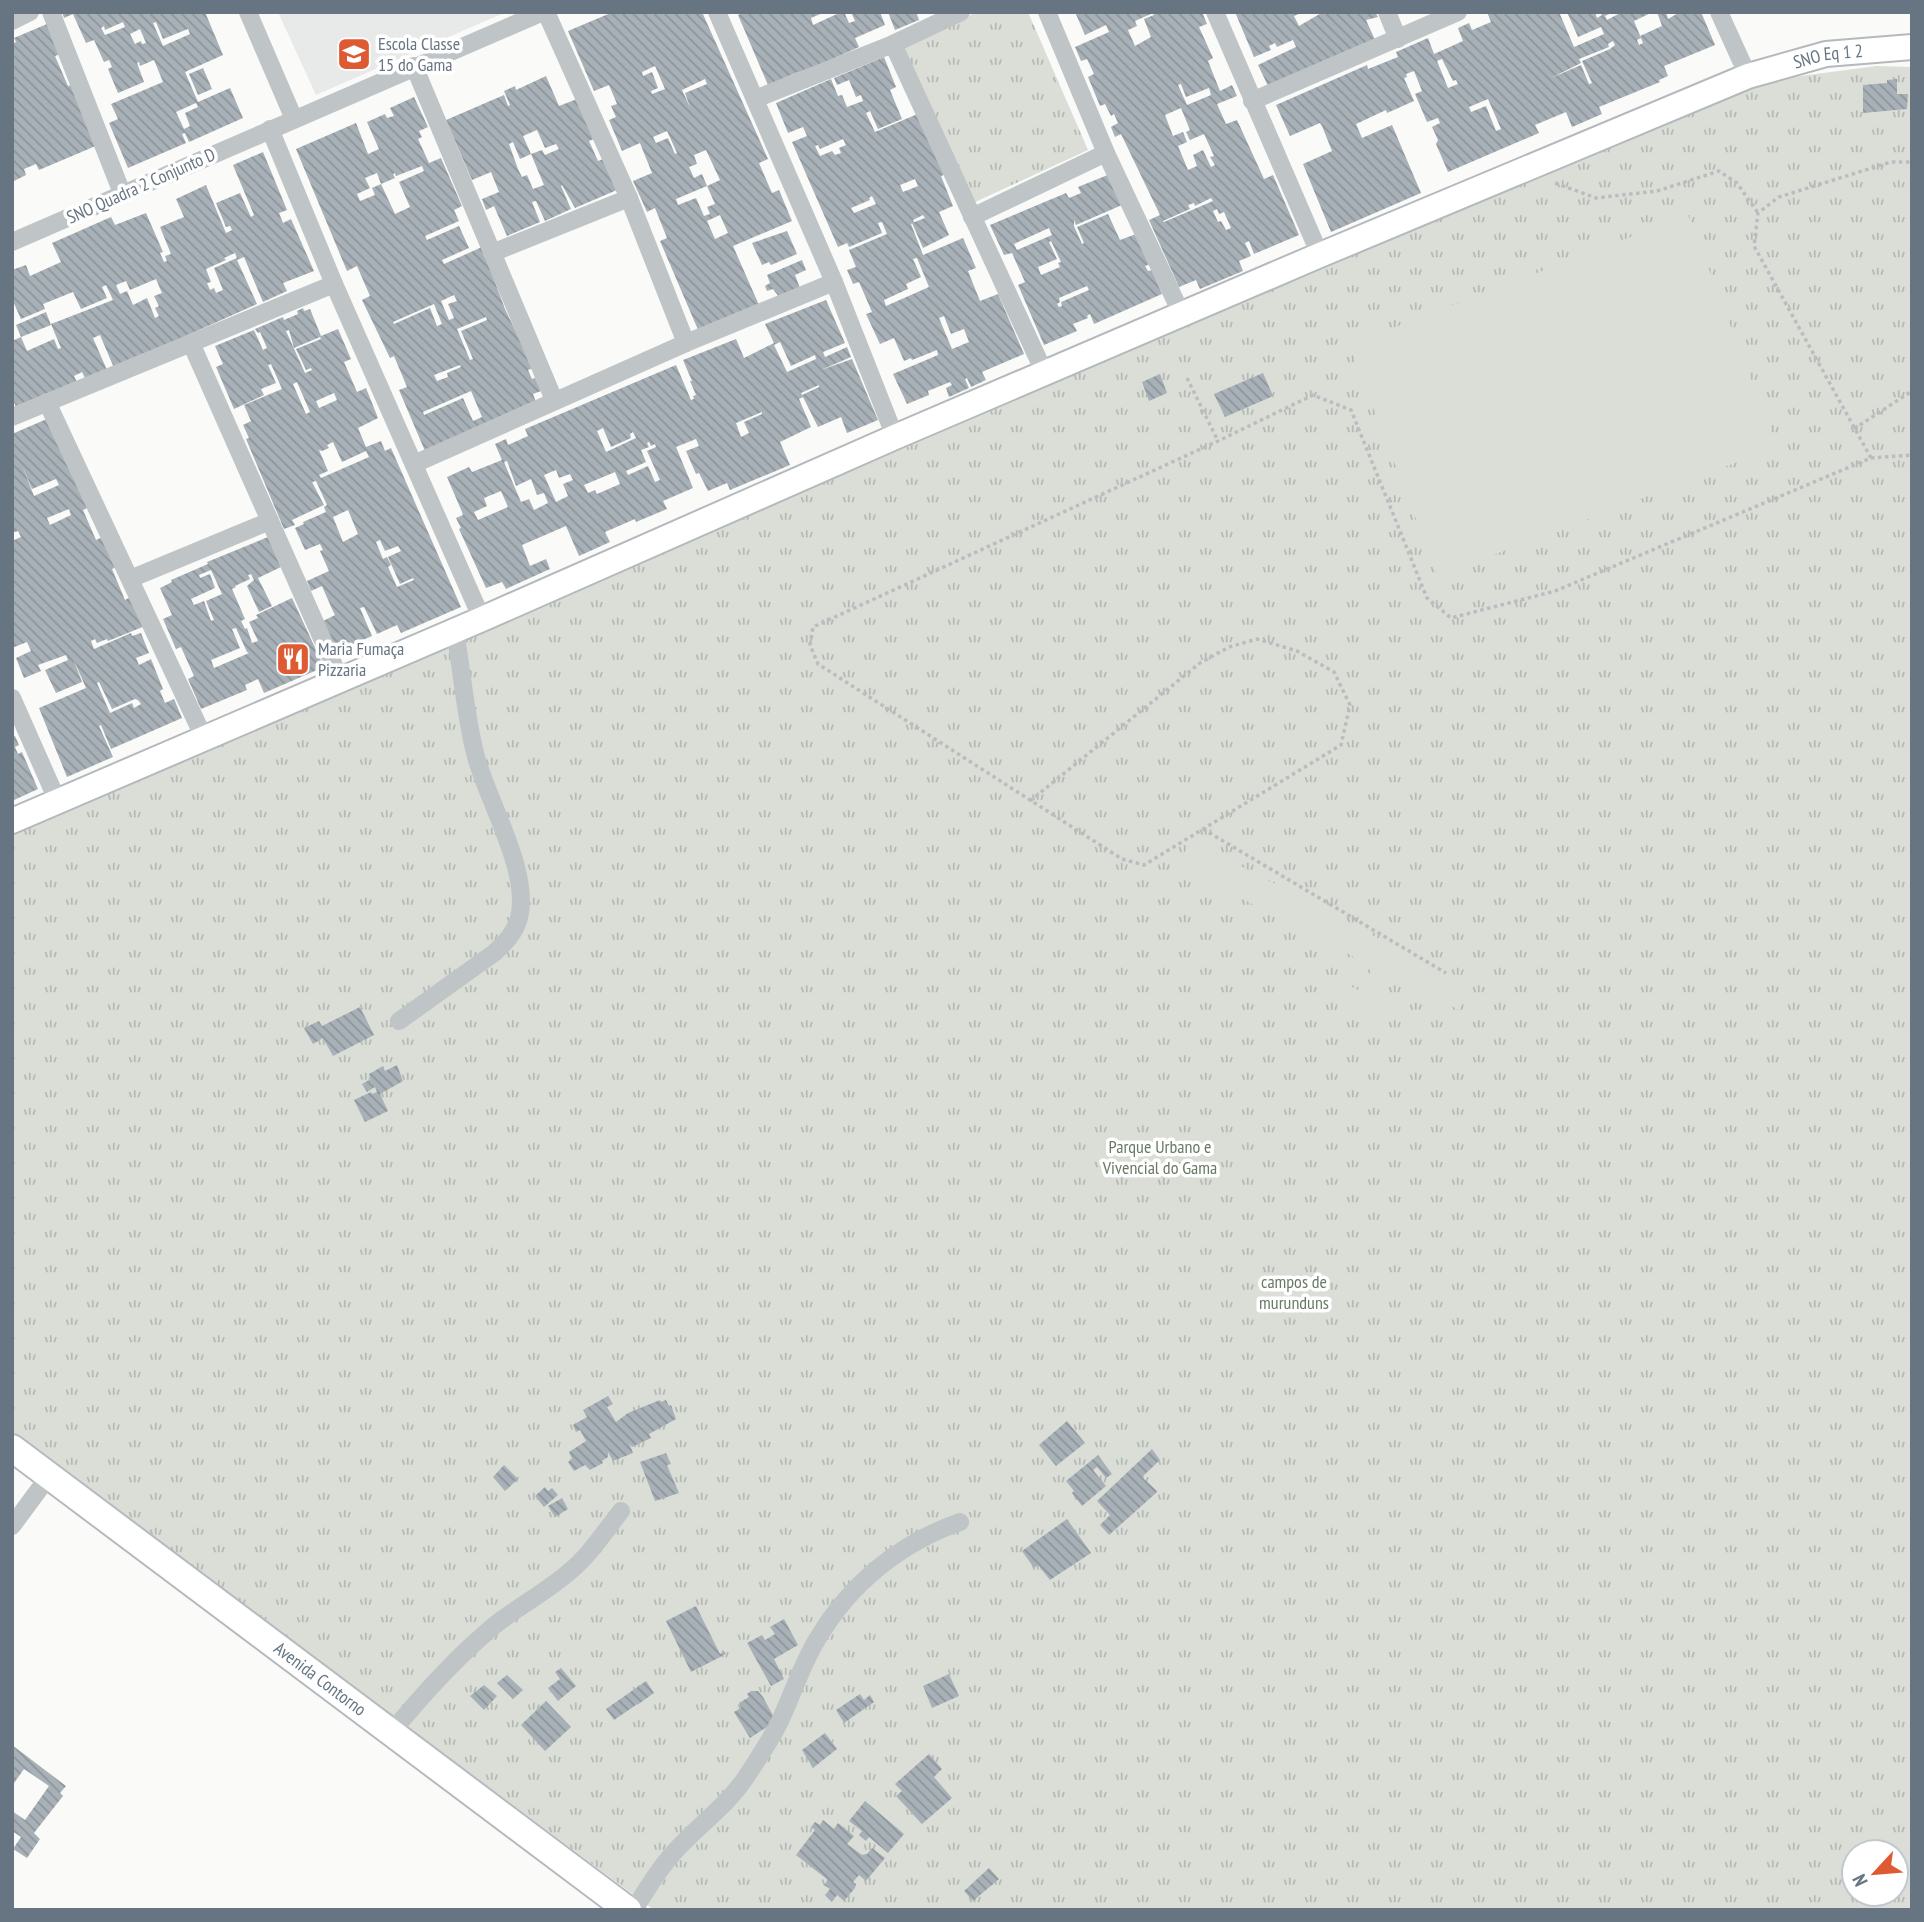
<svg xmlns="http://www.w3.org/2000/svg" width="1924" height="1922" viewBox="0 0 1924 1922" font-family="'PT Sans Narrow',sans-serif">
	<defs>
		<pattern id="grass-tufts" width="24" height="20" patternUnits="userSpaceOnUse" patternTransform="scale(1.75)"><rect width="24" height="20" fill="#daded7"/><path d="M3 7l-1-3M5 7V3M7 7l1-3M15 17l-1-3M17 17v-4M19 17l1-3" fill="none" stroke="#b5b9b4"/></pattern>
		<pattern id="building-back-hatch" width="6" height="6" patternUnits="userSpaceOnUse" patternTransform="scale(1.75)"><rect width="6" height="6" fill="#a8b1b7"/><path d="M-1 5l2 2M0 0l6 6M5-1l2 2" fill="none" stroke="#8d959a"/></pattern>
	</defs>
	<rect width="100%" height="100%" fill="#fafaf8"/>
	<polygon fill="#e8e9e9" points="278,12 506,12 316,95"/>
	<g fill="url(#grass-tufts)" fill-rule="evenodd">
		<polygon points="977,12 1028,12 1088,150 971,204 900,49"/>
		<path d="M1877,66L1912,67V1910H654L12,1433V832L1756,82ZM1854,1852H1896V1894H1854Z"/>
	</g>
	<g fill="#daded7">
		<polygon points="1688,215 1777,447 1438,576 1349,345"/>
		<polygon points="1191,840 1471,987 1459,1010 1389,972 1375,998 1387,1005 1375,1027 1337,1006 1348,985 1360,991 1373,967 1178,865"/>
	</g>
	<g fill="url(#building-back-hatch)" fill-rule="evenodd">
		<path d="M62,12H205L223,55L185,72L198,102L230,88L243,118L189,142L185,133L182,134L186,143L128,168L109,123L118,119L111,104L163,82L154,60L140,66L139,62L137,63L144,82L118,93L108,69L112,67L109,60L104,62L94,40L86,43L73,14L64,18ZM123,22L125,27L105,35L101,28L104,26L105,30ZM156,22L163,39L188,29L190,34L163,46L153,23ZM140,29L146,43L142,44L141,41L135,44L130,34ZM196,103L198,107L185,113L190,126L184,129L176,112Z"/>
		<path d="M613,12H702L768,159L759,163L772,193L779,190L792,221L733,246L759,305L699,332L660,241L667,238L655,208L647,212L633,181L652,173L640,143L622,151L609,120L616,117L611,106L617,104L609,85L594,91L568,31ZM655,66L665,89L652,94L651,91L658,88L652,72L643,76L642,72ZM705,79L707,84L685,93L690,107L682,90ZM667,131L677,153L675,154L668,138L656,143L653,137ZM706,150L720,180L707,186L715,204L707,207L710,214L704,216L696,198L678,205L676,199L707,186L702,174L694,178L689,167L697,164L694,155ZM720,215L728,233L715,239L707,221Z"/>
		<polygon points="746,12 825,12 811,18 813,25 837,14 836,12 850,12 845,14 849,23 855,21 851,12 880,12 885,25 855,38 859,47 799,74 798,72 768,85 738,15"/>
		<polygon points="888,12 916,12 919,20 895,30"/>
		<path d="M1075,12H1202L1207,24L1199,27L1213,58L1208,61L1220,91L1232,85L1237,96L1217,104L1226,124L1237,120L1264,179L1273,175L1299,235L1254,254L1249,241L1245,243L1251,256L1239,261L1243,271L1200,289L1196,280L1179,287L1149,220L1160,215L1121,134L1115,137L1111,127L1118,123L1114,114L1111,116L1105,104L1100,106L1088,77L1094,74L1087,59L1081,61L1075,47L1109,32L1106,25L1085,35ZM1153,13L1154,15L1144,19L1151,37L1135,46L1128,30L1137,26L1135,21ZM1181,84L1186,97L1209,88L1211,95L1187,105L1178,85ZM1181,108L1190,130L1186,132L1190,140L1204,134L1214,156L1210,157L1215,165L1211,167L1203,150L1193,155L1197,166L1188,170L1178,146L1187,142L1183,132L1173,136L1165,115ZM1211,198L1213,201L1164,222L1163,221L1190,209L1188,205L1194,203L1195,206ZM1217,209L1219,214L1224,212L1231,228L1226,230L1221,221L1218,222L1213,211Z"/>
		<polygon points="1235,12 1303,12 1294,16 1299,26 1323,12 1375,12 1378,17 1366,20 1375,40 1268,86 1258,65 1296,47 1293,40 1277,47 1275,43 1269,46 1271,50 1254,57"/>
		<path d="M1487,12H1559L1574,47L1604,34L1601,27L1578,37L1567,12H1595L1597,18L1602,15L1600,12H1613L1605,16L1607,20L1622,12H1653L1634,21L1641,38L1637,40L1639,45L1643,43L1640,36L1662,26L1657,12H1666L1668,19L1680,12H1701L1715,45L1664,66L1668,76L1659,80L1660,82L1599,107L1602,114L1572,127L1566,112L1535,125L1539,133L1448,172L1436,144L1438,140L1432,127L1440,123L1438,118L1427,122L1415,94L1422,91L1414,71L1406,74L1407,77L1404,78L1414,101L1387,113L1386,110L1356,124L1362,138L1392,125L1421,193L1331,232L1303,164L1332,151L1322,126L1320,123L1290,136L1276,105L1367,65L1368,69L1398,57L1396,52L1428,38L1434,54L1463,41L1458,28L1469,23L1472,30L1491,22ZM1613,41L1615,45L1610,49L1582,61L1592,83L1589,84L1581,65L1551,78L1581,63L1579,59L1609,47L1608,44ZM1442,59L1453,81L1456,80L1458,84L1448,88L1437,61ZM1488,99L1501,129L1496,131L1486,106L1471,112L1469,107Z"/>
		<polygon points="47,24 60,54 55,56 68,86 71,85 98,145 39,170 36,164 24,169 26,175 12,182 12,44 16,42 14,38"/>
		<path d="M884,57L896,87L890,90L902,119L878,129L870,111L866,113L875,132L920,113L946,174L941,176L953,206L939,212L949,235L923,248L912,223L925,218L923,215L913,220L914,222L911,224L923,255L963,238L976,268L968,271L980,301L998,294L1024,354L982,372L986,380L971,387L967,378L965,379L969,388L949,397L946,388L952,385L950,382L928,391L929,395L907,404L893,374L938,355L937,350L912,360L911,358L904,361L894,338L880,344L866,314L872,312L859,282L853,284L847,270L856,267L849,250L887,234L882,222L878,223L882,233L849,247L847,243L838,247L792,142L807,136L803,127L788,133L776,103L831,79L838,96L842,95L847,107L863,101L861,95L856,97L849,80L837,85L834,78ZM843,139L846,145L839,148L841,153L835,155L832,151L820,156L815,146L818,145L820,149ZM915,179L918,186L903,192L900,185ZM872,196L876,204L854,213L851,208L870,200L869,198ZM917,258L929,287L886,306L884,300L908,289L906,284L921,277L913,259ZM944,316L951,334L964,329L969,342L952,349L939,318Z"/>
		<polygon points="203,68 212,89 198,95 189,74"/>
		<path d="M546,76L559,106L577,99L596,138L589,141L598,161L603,159L617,190L575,208L562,185L561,186L571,209L545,221L536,201L532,202L540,222L507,236L494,206L486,210L482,199L499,192L491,172L472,180L446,120L504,95L508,106L510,105L504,91L515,86L516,90ZM537,130L545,148L556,144L559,149L545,155L542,150L531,154L544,185L533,189L527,175L522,177L518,169L509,144L513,142L520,159L531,154L523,136Z"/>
		<polygon points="1897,79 1897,94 1908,94 1907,109 1863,113 1863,85 1887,83 1887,80"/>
		<path d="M414,97L428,127L419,131L422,137L418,139L429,163L441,158L462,206L454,210L459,221L425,236L427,240L459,226L469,248L442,260L444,264L482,247L505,309L533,368L528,370L532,379L535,378L541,391L533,394L536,402L425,451L399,390L407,387L394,356L390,358L362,300L370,296L357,266L347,271L296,149L356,123L368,154L379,149L367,122L385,114L387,118L394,116L390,108ZM422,166L424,171L399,182L410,207L395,214L381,184L372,188L375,195L360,201L357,194L370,188L365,178L377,173L381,184L395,178L393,174L395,173L396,176ZM454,295L457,301L448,304L454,318L449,320L441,301ZM434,304L442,324L437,326L430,308L394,324L393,322ZM486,317L487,320L461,331L473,359L470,360L457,329ZM460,365L461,367L447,373L448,377L437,381L434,375ZM471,391L482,417L473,421L463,398L424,415L423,412Z"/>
		<path d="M263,152L287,210L279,213L283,223L291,219L314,271L283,283L287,291L263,302L244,257L237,260L257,304L114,368L100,335L93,338L107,370L86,380L82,372L74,376L78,384L17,409L12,398V341L21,337L16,325L46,312L51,325L21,337L27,351L54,339L58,349L61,348L51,324L113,300L106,285L102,287L107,298L81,309L73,292L43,304L45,309L21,319L12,299V270L26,265L30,276L61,262L52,243L111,217L115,225L146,213L163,252L160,253L164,262L167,261L165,256L171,254L160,227L184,217L176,199L206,185L226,233L232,230L230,226L226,227L216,203L240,193L251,217L254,215L233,165ZM235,253L237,258L214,268L223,290L216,293L214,288L210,290L207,283L211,282L206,269L226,260L224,258ZM156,279L162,293L154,296L159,306L155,308L159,316L155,318L147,298L133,305L127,291L120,294L116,285L126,281L130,290Z"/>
		<path d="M1110,174L1122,205L1076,225L1074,220V226L1082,244L1084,243L1077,227L1108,214L1120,240L1136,234L1150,264L1145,266L1148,271L1152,270L1162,294L1094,324L1090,314L1087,316L1088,318L1073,324L1077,331L1044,345L1018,285L1025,282L1012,253L1004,255L990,225L1066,193L1069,198L1081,193L1078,187ZM1049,228L1052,235L1017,250L1014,244ZM1051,241L1061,262L1058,263L1060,267L1041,275L1038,267L1057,259L1049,242ZM1087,286L1089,290L1061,302L1062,306L1059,307L1057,304L1060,302L1059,298Z"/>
		<polygon points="787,231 797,254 771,265 769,262 762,265 752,243"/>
		<polygon points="802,260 806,270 795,275 800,288 779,297 773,289 767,291 765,286 770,283 767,275"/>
		<path d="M826,300L845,343L823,352L825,357L847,347L851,357L821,370L852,359L878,420L847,433L841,417L818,427L802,395L819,387V385L801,393L803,397L799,399L811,427L780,442L790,465L730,490L727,483L708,491L699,473L696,474L686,451L699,446L696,439L676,447L693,488L663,501L667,509L636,522L635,519L605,532L610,542L579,556L566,526L522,545L530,566L546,559L550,569L506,589L502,582L486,588L459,529L461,528L456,518L463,515L462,512L447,477L469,467L472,472L502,460L495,444L506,439L508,445L528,436L525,429L676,365L691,400L694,399L693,396L696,395L690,381H692L683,360L736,339L744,358L774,343L765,324ZM780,342L791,366L815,355L816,359L787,372L774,345ZM762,412V414L744,422L749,433L741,437L736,423ZM603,428L611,447L631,438L630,434L633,432L636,438L606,452L597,431ZM649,442L651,446L655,444L656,447L647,451L660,480L655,482L648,466L628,475L626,471L646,462L641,450L649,447L647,443ZM507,461L516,486L531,479L537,495L544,493L548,503L534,510L529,499L521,502L504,462ZM556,470L559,478L570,474L573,480L563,484L568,496L556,502L544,475ZM615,472L620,484L597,494L595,490L588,493L584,485ZM501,491L508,507L478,520L474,512L487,506L484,498Z"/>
		<path d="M303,308L304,311L310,309L321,336L338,329L351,359L344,362L357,392L366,388L378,418L358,428L366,447L381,441L385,451L391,448L461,607L401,633L397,625L377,634L364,607L360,608L372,636L337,651L323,621L335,615L332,609L322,586L311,591L307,581L329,571L320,551L323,550L320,544L305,550L295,528L304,524L303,522L326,512L324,507L327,505L316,481L312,482L324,505L292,520L295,525L284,529L246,439L249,438L243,425L251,421L244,405L282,389L271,364L268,365L276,383L261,389L264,395L234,409L216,367L223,364L215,346L254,330L263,350L267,348L260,332L258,333L255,329L283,317L284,320L298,314L297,311ZM289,330L294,348L320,337L321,339L296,349L306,370L311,368L312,370L305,373L286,331ZM297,382L310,412L306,414L293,384ZM334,393L337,400L319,408L316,401ZM333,442L342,462L366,451L369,457L321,478L319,475L328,471L319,450L322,451L329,448L327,445ZM348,510L358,534L343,542L333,517ZM380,540L385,551L398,546L401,551L388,557L400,584L413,578L414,580L397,587L388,567L391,565L387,557L383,559L376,542Z"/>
		<polygon points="1263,373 1273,396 1225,417 1214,394"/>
		<polygon points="1160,374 1167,393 1149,401 1142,382"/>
		<path d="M56,415L94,505L83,510L96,540L107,535L119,566L112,569L125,600L132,596L145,626L108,641L107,639L97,643L95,639L91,641L94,649L131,633L132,636L141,633L149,653L136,658L139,665L151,659L163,689L160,691L165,703L174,699L182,718L111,749L101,725L99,726L113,757L67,777L39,708L86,688L73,658L82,682L56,693L45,670L68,660L66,655L38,665L41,671L24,678L16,658L31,651L27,642L12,648V541L21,537L18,531L12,533V434ZM22,465L32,489L56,479L59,485L34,496ZM69,509L71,515L50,525L47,518ZM99,682L112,709L135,699L138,700L141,704L134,708L132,703L110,713L97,683Z"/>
		<path d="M268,537L281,567L258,578L272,606L259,612L247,586L254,580L251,574L248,575L250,579L235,586L236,587L232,589L245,619L241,621L245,629L247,628L252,643L258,641L249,622L258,618L256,615L292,598L324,667L264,693L258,679L245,685L247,690L201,709L188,679L194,676L181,647L176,649L163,619L172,615L160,588L172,582L171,580L208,564L207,562ZM211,570L222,594L206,601L214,620L211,621L204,601L194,605L191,599L215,588L210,574L200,578L199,575ZM236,628L247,652L249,653L214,668L211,660L240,648L232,629Z"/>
		<polygon points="15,736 19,745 15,747 18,754 22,752 38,789 12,801 12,737"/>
		<polygon points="360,1007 374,1035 333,1056 323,1038 313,1044 304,1028 319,1021 322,1026"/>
		<polygon points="397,1065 403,1081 380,1094 388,1111 365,1122 354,1100 371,1092 372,1094 377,1092 375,1087 367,1092 362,1084 371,1079 369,1074 383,1066 385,1071"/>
		<polygon points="608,1396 613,1404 607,1407 616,1422 628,1413 660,1400 661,1402 666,1400 669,1406 671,1405 676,1419 649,1434 651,1438 632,1447 629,1443 633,1453 613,1461 608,1452 608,1457 602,1461 603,1463 590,1470 585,1465 574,1471 568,1462 572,1459 569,1452 586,1441 580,1430 576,1432 573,1425 587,1417 583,1410"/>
		<polygon points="1067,1421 1085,1443 1056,1466 1039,1445"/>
		<polygon points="1152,1449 1160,1460 1142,1477 1157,1491 1156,1493 1109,1535 1100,1525 1110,1515 1097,1501"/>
		<polygon points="666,1453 671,1464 667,1465 679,1493 655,1501 640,1462"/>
		<polygon points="1098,1455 1112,1474 1106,1478 1097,1467 1093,1470 1106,1486 1082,1506 1072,1493 1074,1491 1066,1481"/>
		<polygon points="504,1465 518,1479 505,1491 493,1477"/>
		<polygon points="545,1487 548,1491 552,1488 558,1495 544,1507 535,1496"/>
		<polygon points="562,1498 568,1509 555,1517 548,1506"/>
		<polygon points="1067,1519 1091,1553 1050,1580 1038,1565 1034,1568 1022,1551"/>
		<polygon points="696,1606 720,1654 724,1651 726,1654 691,1672 666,1621"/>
		<polygon points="784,1619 798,1645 774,1659 784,1679 771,1686 747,1643 762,1635 765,1640 775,1634 770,1627"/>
		<polygon points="561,1668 576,1686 558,1701 548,1688 560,1679 555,1672"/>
		<polygon points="949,1674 959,1696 932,1708 923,1686"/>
		<polygon points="507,1675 523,1690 513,1699 497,1683"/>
		<polygon points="646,1681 654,1693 637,1705 635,1703 636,1705 614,1720 606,1709"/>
		<polygon points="484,1685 497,1696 484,1710 470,1696"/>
		<polygon points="751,1691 758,1691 763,1697 776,1721 750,1738 734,1712 741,1708 739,1703 749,1697 747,1694"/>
		<polygon points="860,1694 864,1700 870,1695 874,1702 844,1723 836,1710"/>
		<polygon points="546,1701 571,1727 545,1751 521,1725"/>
		<polygon points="825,1733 837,1749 813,1768 802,1750"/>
		<polygon points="12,1745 66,1786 60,1793 63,1796 34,1833 40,1839 27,1858 13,1849 21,1837 12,1831 12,1811 25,1820 49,1786 24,1769 12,1786"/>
		<polygon points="929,1754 942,1769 934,1777 952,1798 922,1824 896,1796 902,1791 895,1784"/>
		<polygon points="865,1801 904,1834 888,1853 869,1837 866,1841 859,1835 862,1831 849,1821"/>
		<polygon points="823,1820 834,1829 838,1823 854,1836 847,1844 862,1855 867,1854 872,1848 885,1858 866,1881 859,1875 853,1882 856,1884 855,1888 844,1901 837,1895 832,1902 825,1895 830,1889 824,1885 828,1880 796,1855 815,1830 811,1827 815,1822 820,1825"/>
		<polygon points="989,1868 999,1879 973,1901 964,1891"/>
	</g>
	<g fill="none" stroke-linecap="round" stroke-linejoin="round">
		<g stroke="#b4b9be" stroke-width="28">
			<g id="secondary">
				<path id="s1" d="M12,821L482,619L895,437L1320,255L1748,76L1826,54L1912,47"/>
			</g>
		</g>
		<g stroke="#b5babe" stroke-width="30">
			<g id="primary">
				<path id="s2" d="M12,1448L628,1910"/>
			</g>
		</g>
		<g stroke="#babdc0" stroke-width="3.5" stroke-dasharray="3.5 3.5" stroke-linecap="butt">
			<polyline points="1555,183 1596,198 1657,191 1719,171 1737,183 1758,213"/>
			<polyline points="1187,378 1218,441"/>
			<polyline points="1854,429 1912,391"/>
			<polyline points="1871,458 1754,246 1758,213 1779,197 1891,162 1912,162"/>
			<polyline points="1030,801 1200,663 1229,647 1257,639 1297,651 1334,672 1350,705 1341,745 1144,865 1122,859 818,664 810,645 813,627 1218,441 1313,395 1351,410 1427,598 1451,618 1555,591 1871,458 1912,455"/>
			<polyline points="1203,829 1446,973"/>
		</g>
		<g stroke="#bfc4c7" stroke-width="18">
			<polyline points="51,12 122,193"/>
			<polyline points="248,12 294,119"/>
			<polyline points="546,12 629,198 686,343"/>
			<polyline points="717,12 834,282 895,437"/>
			<polyline points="1047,12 1106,153 1182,315"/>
			<polyline points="1215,12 1320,255"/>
			<polyline points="1387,12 1398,39"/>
			<polyline points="1719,12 1748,76"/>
			<polyline points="12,21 30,12"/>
			<polyline points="893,44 1045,374"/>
			<polyline points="414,66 554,400"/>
			<polyline points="755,99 893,44 961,12"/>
			<polyline points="1252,101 1458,12"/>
			<polyline points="270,129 334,284 482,619"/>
			<polyline points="972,217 1106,153"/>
			<polyline points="12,242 543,12"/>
			<polyline points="492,253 629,198"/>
			<polyline points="191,343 340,679"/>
			<polyline points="47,402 204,738"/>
			<polyline points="12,417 334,284"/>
			<polyline points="414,464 686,343 834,282"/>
			<polyline points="130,579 270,521"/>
			<polyline points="12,698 58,802"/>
			<path d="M399,1021L494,953C505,943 515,933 519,918C531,871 486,799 475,753C465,713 462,671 455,631"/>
			<polyline points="12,1526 49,1476"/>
			<path d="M391,1733C423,1694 456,1657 495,1625C519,1606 546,1592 569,1572C589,1556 605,1531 621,1511"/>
			<path d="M634,1910C645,1892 656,1873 670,1857C692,1830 724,1809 744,1780C756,1762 768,1744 778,1725C792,1697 801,1665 818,1638C850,1584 900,1543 960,1522"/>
		</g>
		<use href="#secondary" stroke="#fff" stroke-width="24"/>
		<use href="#primary" stroke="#fff" stroke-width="26"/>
	</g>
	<defs>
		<g id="school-square" transform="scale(1.75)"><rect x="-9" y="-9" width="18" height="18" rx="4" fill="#de5a33" stroke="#fff"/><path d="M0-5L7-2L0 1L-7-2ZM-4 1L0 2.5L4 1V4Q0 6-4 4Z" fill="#fff"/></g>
		<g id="restaurant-square" transform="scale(1.75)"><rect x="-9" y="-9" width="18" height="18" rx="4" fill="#de5a33" stroke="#fff"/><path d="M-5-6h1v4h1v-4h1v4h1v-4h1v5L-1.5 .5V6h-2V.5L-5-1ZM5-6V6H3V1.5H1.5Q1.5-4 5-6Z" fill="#fff"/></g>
	</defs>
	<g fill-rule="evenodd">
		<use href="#school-square" x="354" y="54"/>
		<use href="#restaurant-square" x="293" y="659"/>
	</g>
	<g text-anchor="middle" stroke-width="7" stroke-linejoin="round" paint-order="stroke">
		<g font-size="18" fill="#667581" stroke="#fff" text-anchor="start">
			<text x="378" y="50">Escola Classe<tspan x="378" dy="21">15 do Gama</tspan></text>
			<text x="318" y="655">Maria Fumaça<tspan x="318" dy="21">Pizzaria</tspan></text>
		</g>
		<g font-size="18" fill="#667581" stroke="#fff">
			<text dy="6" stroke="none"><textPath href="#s1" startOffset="1972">SNO Eq 1 2</textPath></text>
			<text transform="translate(141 186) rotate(-24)" y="6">SNO Quadra 2 Conjunto D</text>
			<text dy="6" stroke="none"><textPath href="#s2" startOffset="385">Avenida Contorno</textPath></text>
		</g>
		<g font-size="18" fill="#687a64" stroke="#fff">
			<text x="1160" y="1153">Parque Urbano e<tspan x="1160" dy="21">Vivencial do Gama</tspan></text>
			<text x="1294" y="1288">campos de<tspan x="1294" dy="21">murunduns</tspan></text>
		</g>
	</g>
	<rect width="1924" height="1922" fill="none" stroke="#667581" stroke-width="28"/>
	<g transform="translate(1875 1873) rotate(244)"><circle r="33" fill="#ffffff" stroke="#c2c8cd" stroke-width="2"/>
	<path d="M0-5L12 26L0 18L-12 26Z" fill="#de5a33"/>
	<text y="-10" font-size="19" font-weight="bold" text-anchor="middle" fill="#667581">N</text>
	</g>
</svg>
